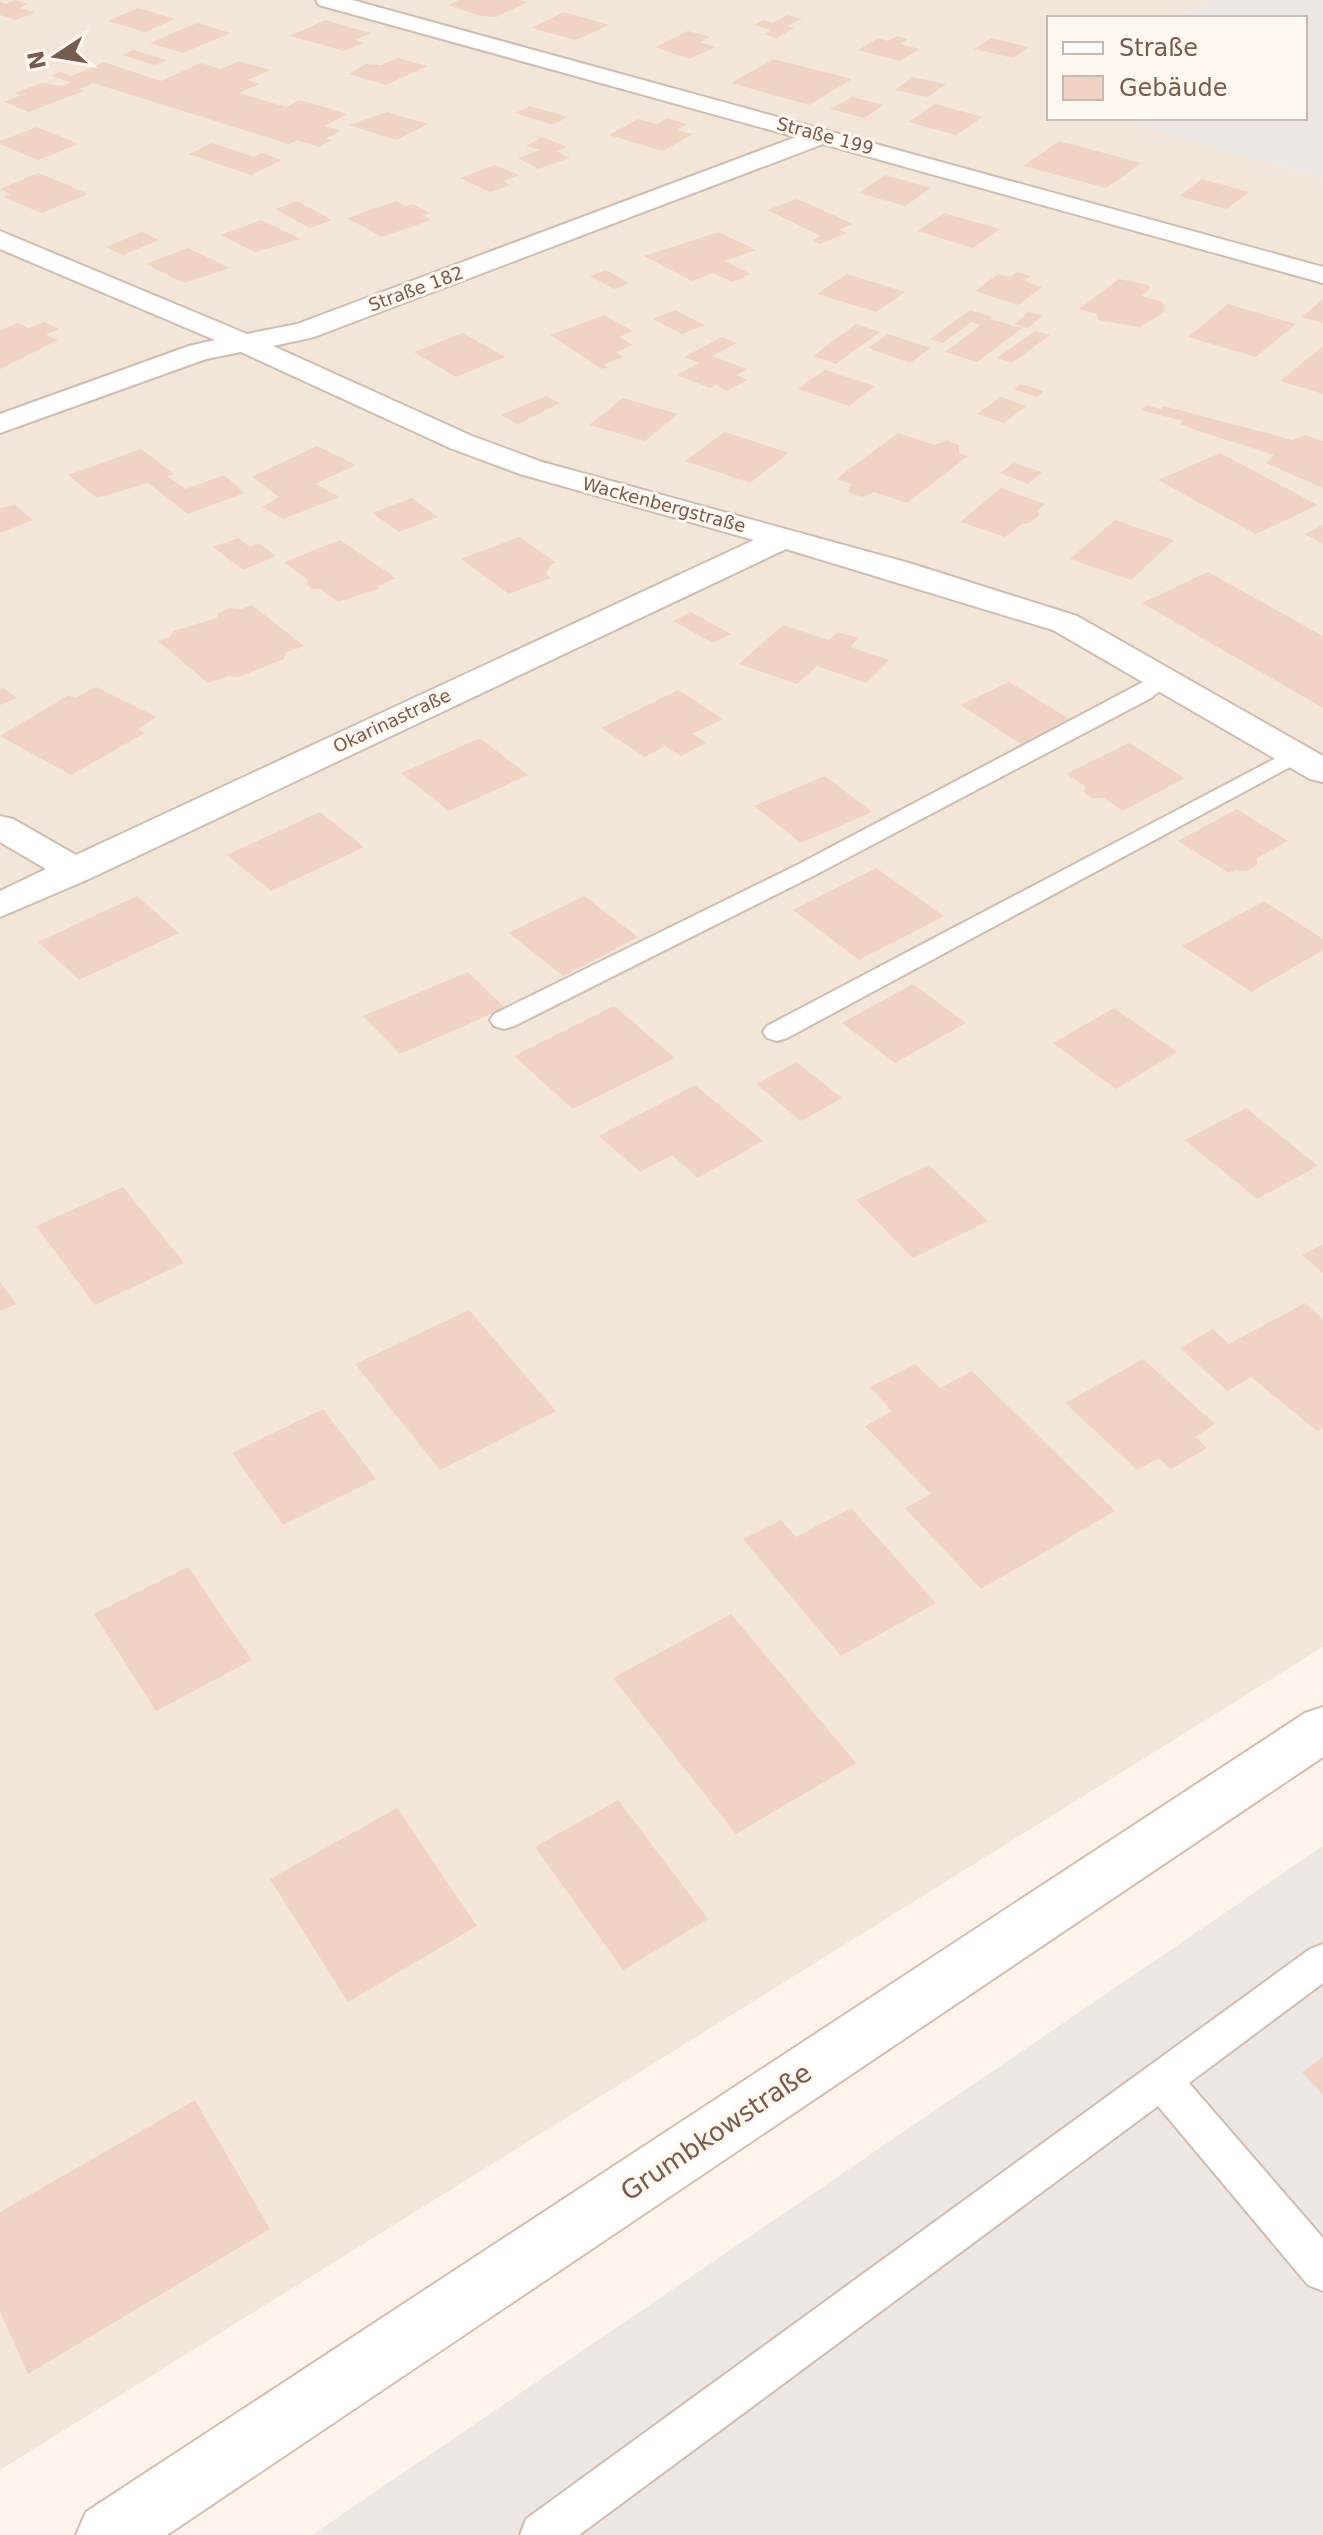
<svg xmlns="http://www.w3.org/2000/svg" width="1323" height="2535" viewBox="0 0 1323 2535" font-family="'DejaVu Sans',sans-serif">
	<rect width="100%" height="100%" fill="#fcf4ea"/>
	<polygon fill="#f3e6d9" points="0,0 1213,0 1174,18 1049,18 1049,118 1149,118 1133,124 1323,178 1323,1647 0,2470"/>
	<g fill="#ede7e3">
		<polygon points="1213,0 1323,0 1323,178 1131,124 1149,118 1305,118 1305,18 1174,18"/>
		<polygon points="1323,1846 1323,2535 312,2535"/>
	</g>
	<g fill="#f0d3c3">
		<polygon points="16,0 28,4 19,8 35,12 16,20 0,15 0,2 6,4"/>
		<polygon points="459,0 520,0 528,2 496,17 481,16 448,5"/>
		<polygon points="138,8 175,19 145,32 108,21"/>
		<polygon points="564,12 609,25 576,40 531,28"/>
		<polygon points="788,15 802,19 787,26 794,28 776,38 763,34 771,30 754,25 764,20 773,23"/>
		<polygon points="325,20 371,33 355,40 363,43 344,51 290,36"/>
		<polygon points="197,23 231,33 183,53 150,43"/>
		<polygon points="688,31 711,37 700,42 716,47 689,59 655,47"/>
		<polygon points="897,36 908,39 900,44 920,49 900,61 858,50 878,38 888,41"/>
		<polygon points="991,38 1029,47 1013,58 974,49"/>
		<polygon points="133,50 167,60 155,65 122,55"/>
		<polygon points="398,58 427,66 386,85 349,74 366,64 381,65"/>
		<polygon points="774,59 852,79 809,105 731,83"/>
		<polygon points="239,61 270,70 248,80 259,84 239,93 286,107 300,100 347,114 325,126 341,131 325,139 332,140 319,147 297,140 289,144 93,83 79,89 84,91 29,112 4,102 21,95 14,93 42,83 62,86 71,82 51,76 59,72 71,76 104,62 161,81 201,63 221,69"/>
		<polygon points="913,77 946,84 928,97 895,90"/>
		<polygon points="852,97 884,105 864,118 830,109"/>
		<polygon points="935,104 983,117 956,135 908,122"/>
		<polygon points="530,106 568,117 553,125 515,113"/>
		<polygon points="387,112 428,124 396,140 349,125"/>
		<polygon points="667,118 687,124 677,130 693,134 662,151 609,135 638,119 657,124"/>
		<polygon points="37,127 79,144 38,160 0,144 0,141"/>
		<polygon points="542,137 568,147 556,151 570,158 538,169 518,158 541,150 526,146"/>
		<polygon points="1059,141 1142,163 1106,188 1023,166"/>
		<polygon points="212,143 254,157 262,153 282,160 251,175 189,154"/>
		<polygon points="495,165 519,175 503,181 511,185 490,192 460,178"/>
		<polygon points="38,173 51,178 88,194 42,213 3,197 10,194 0,189"/>
		<polygon points="885,175 931,188 905,206 859,193"/>
		<polygon points="1202,179 1249,192 1226,209 1179,196"/>
		<polygon points="797,199 838,217 853,224 839,230 847,233 820,244 813,240 821,236 767,210"/>
		<polygon points="297,201 312,209 332,220 310,228 275,209"/>
		<polygon points="396,201 406,206 413,204 430,213 423,215 431,220 382,237 347,218"/>
		<polygon points="944,213 1000,229 973,248 917,231"/>
		<polygon points="261,220 301,239 255,252 221,235"/>
		<polygon points="142,232 159,240 123,255 106,247"/>
		<polygon points="719,232 756,250 725,261 751,274 732,282 713,273 692,281 644,256"/>
		<polygon points="188,248 230,268 184,283 146,264"/>
		<polygon points="606,270 629,283 614,289 590,276"/>
		<polygon points="1017,272 1031,276 1024,281 1042,287 1018,305 975,291 998,274 1010,277"/>
		<polygon points="847,274 905,292 876,312 817,294"/>
		<polygon points="1119,279 1148,285 1150,289 1141,296 1163,302 1164,312 1140,327 1098,320 1097,314 1079,309"/>
		<polygon points="1323,299 1323,323 1302,317"/>
		<polygon points="1228,304 1296,324 1256,357 1188,337"/>
		<polygon points="675,310 705,325 682,334 653,319"/>
		<polygon points="970,310 992,317 990,319 1022,328 977,362 945,352 981,325 971,322 943,343 930,339"/>
		<polygon points="1029,312 1043,316 1027,328 1014,324"/>
		<polygon points="604,315 633,331 619,337 633,345 616,352 623,357 603,365 607,367 602,369 550,335"/>
		<polygon points="44,322 59,329 46,335 58,340 0,369 0,331 17,323 29,328"/>
		<polygon points="856,324 880,332 836,364 813,356"/>
		<polygon points="1035,331 1050,335 1012,363 997,358"/>
		<polygon points="463,333 505,357 456,377 414,352"/>
		<polygon points="888,334 931,348 910,363 868,348"/>
		<polygon points="722,337 737,343 712,356 747,369 736,375 748,380 727,391 716,385 710,388 677,375 699,363 684,357"/>
		<polygon points="1323,346 1323,394 1280,381"/>
		<polygon points="825,370 875,386 849,406 798,389"/>
		<polygon points="1021,384 1044,391 1037,397 1014,389"/>
		<polygon points="546,396 560,403 518,424 501,415"/>
		<polygon points="1001,397 1026,406 1004,423 977,414"/>
		<polygon points="623,398 678,414 645,441 589,425"/>
		<polygon points="1147,405 1160,409 1164,406 1293,440 1304,435 1323,441 1323,488 1266,463 1274,455 1198,431 1180,424 1183,421 1141,410"/>
		<polygon points="725,432 789,453 750,483 685,461"/>
		<polygon points="898,433 934,445 947,441 959,445 959,453 968,456 907,503 874,492 862,497 848,492 851,484 836,479"/>
		<polygon points="317,446 356,465 315,484 340,497 283,519 262,507 279,497 252,477"/>
		<polygon points="141,449 174,474 167,476 186,489 224,475 245,493 188,514 148,483 97,498 68,475"/>
		<polygon points="1220,453 1318,505 1256,534 1158,480"/>
		<polygon points="1014,463 1042,472 1028,484 1000,473"/>
		<polygon points="1001,488 1045,504 1037,511 1039,515 1030,523 1022,524 1005,537 960,522"/>
		<polygon points="412,498 438,517 399,532 372,513"/>
		<polygon points="15,505 33,520 0,533 0,508"/>
		<polygon points="1115,520 1174,540 1131,580 1070,559"/>
		<polygon points="1323,525 1323,544 1305,534"/>
		<polygon points="519,537 556,562 550,565 546,574 551,578 509,594 461,559"/>
		<polygon points="238,538 250,547 259,543 276,556 243,570 213,547"/>
		<polygon points="340,540 396,578 378,586 378,589 338,602 321,589 312,589 307,584 308,580 284,562"/>
		<polygon points="1208,572 1323,636 1323,708 1142,603"/>
		<polygon points="252,605 304,646 285,653 284,659 239,677 228,676 208,683 158,641 170,637 173,631 217,618 218,613 231,608 241,609"/>
		<polygon points="691,612 731,634 713,643 673,621"/>
		<polygon points="783,625 829,640 838,632 858,638 850,647 889,660 866,683 817,666 797,684 739,664"/>
		<polygon points="1009,682 1071,720 1021,744 960,705"/>
		<polygon points="96,687 157,717 138,729 145,733 71,775 0,736 69,695 75,698"/>
		<polygon points="3,688 17,698 0,705 0,689"/>
		<polygon points="678,690 723,719 692,734 706,743 681,756 665,746 645,757 601,728"/>
		<polygon points="480,738 528,775 449,811 401,773"/>
		<polygon points="1129,743 1185,778 1123,811 1104,798 1091,798 1084,793 1085,786 1066,774"/>
		<polygon points="825,776 872,812 801,843 754,806"/>
		<polygon points="1237,809 1288,841 1257,858 1257,865 1246,871 1235,870 1229,873 1178,841"/>
		<polygon points="320,812 364,847 271,891 227,855"/>
		<polygon points="876,868 944,916 859,960 793,910"/>
		<polygon points="137,896 179,933 79,980 38,942"/>
		<polygon points="584,896 638,937 563,976 509,933"/>
		<polygon points="1264,901 1323,939 1323,950 1251,992 1182,946"/>
		<polygon points="468,972 505,1008 400,1054 363,1016"/>
		<polygon points="913,984 966,1023 895,1063 842,1023"/>
		<polygon points="614,1006 675,1058 573,1109 514,1056"/>
		<polygon points="1114,1008 1177,1052 1116,1089 1053,1043"/>
		<polygon points="796,1062 842,1098 801,1121 756,1084"/>
		<polygon points="695,1085 763,1141 698,1178 672,1155 640,1172 599,1136"/>
		<polygon points="1246,1108 1318,1166 1257,1199 1185,1140"/>
		<polygon points="929,1165 988,1221 913,1258 856,1200"/>
		<polygon points="123,1187 184,1263 95,1305 36,1226"/>
		<polygon points="1323,1244 1323,1273 1302,1255"/>
		<polygon points="0,1282 16,1304 0,1311"/>
		<polygon points="1305,1303 1323,1319 1323,1428 1317,1431 1251,1377 1227,1391 1180,1348 1213,1329 1229,1344"/>
		<polygon points="469,1310 556,1411 440,1470 355,1364"/>
		<polygon points="1143,1359 1215,1424 1195,1437 1207,1448 1171,1469 1159,1458 1137,1470 1065,1403"/>
		<polygon points="915,1364 940,1388 972,1371 1115,1511 981,1589 905,1508 931,1494 865,1426 892,1411 870,1387"/>
		<polygon points="323,1409 376,1479 283,1525 232,1453"/>
		<polygon points="851,1508 936,1603 841,1656 743,1539 781,1520 796,1537"/>
		<polygon points="188,1567 252,1660 156,1711 94,1614"/>
		<polygon points="731,1614 856,1763 736,1834 613,1678"/>
		<polygon points="618,1800 708,1919 623,1970 535,1847"/>
		<polygon points="397,1808 477,1926 348,2002 270,1879"/>
		<polygon points="1323,2057 1323,2095 1302,2072"/>
		<polygon points="195,2100 270,2229 28,2374 0,2312 0,2212"/>
	</g>
	<g fill="none" stroke-linecap="round" stroke-linejoin="round">
		<g stroke="#cebcb0" stroke-width="4">
			<g id="lane">
				<polygon points="1162,672 1170,674 1174,679 1151,698 817,874 514,1026 504,1029 494,1026 490,1020 494,1014 799,864"/>
				<polygon points="1295,748 1303,750 1307,755 1303,760 787,1038 777,1041 767,1038 763,1032 767,1026"/>
				<polygon points="1323,1944 1323,1983 1189,2083 1323,2238 1323,2291 1308,2285 1158,2106 579,2535 520,2535 526,2519 1310,1949"/>
			</g>
		</g>
		<g stroke="#cebcb0" stroke-width="4">
			<polygon id="street" points="316,0 352,0 1323,267 1323,283 823,144 314,337 273,346 472,436 542,462 909,563 1077,616 1323,756 1323,782 1310,779 1053,630 786,549 89,879 0,917 0,891 46,869 0,842 0,816 13,819 76,855 754,540 520,474 450,448 241,352 206,359 0,433 0,414 189,346 215,340 0,249 0,231 247,334 297,324 796,137 319,5"/>
		</g>
		<g stroke="#d3beb0" stroke-width="4">
			<polygon id="secondary" points="1323,1707 1323,1757 167,2535 76,2535 86,2512 1305,1713"/>
		</g>
		<use href="#lane" fill="#fff" fill-rule="evenodd"/>
		<use href="#street" fill="#fff" fill-rule="evenodd"/>
		<use href="#secondary" fill="#fff" fill-rule="evenodd"/>
	</g>
	<g text-anchor="middle" stroke-width="6" stroke-linejoin="round" paint-order="stroke">
		<g font-size="18" fill="#765b4e" stroke="#fef8f1">
			<text transform="translate(825 136) rotate(15)" y="6">Straße 199</text>
			<text transform="translate(416 289) rotate(-20)" y="6">Straße 182</text>
			<text transform="translate(664 505) rotate(15)" y="6">Wackenbergstraße</text>
			<text transform="translate(392 721) rotate(-25)" y="6">Okarinastraße</text>
		</g>
		<g font-size="26" fill="#765b4e" stroke="#fef8f1">
			<text transform="translate(716 2132) rotate(-34)" y="9">Grumbkowstraße</text>
		</g>
	</g>
	<rect x="1047" y="16" width="260" height="104" fill="#fef8f1" stroke="#c8b9b0" stroke-width="2"/>
	<rect x="1063" y="42" width="40" height="12" fill="#ffffff" stroke="#c8b9b0" stroke-width="2"/>
	<text x="1119" y="56" font-size="24" fill="#765b4e">Straße</text>
	<rect x="1063" y="76" width="40" height="24" fill="#f0d3c3" stroke="#c8b9b0" stroke-width="2"/>
	<text x="1119" y="96" font-size="24" fill="#765b4e">Gebäude</text>
	<g transform="translate(56 56) rotate(258)" stroke="#fef8f1" stroke-width="6" paint-order="stroke">
	<path d="M0-6L14 30L0 20L-14 30Z" fill="#765b4e"/>
	<text y="-12" font-size="22" font-weight="bold" text-anchor="middle" fill="#765b4e">N</text>
	</g>
</svg>
